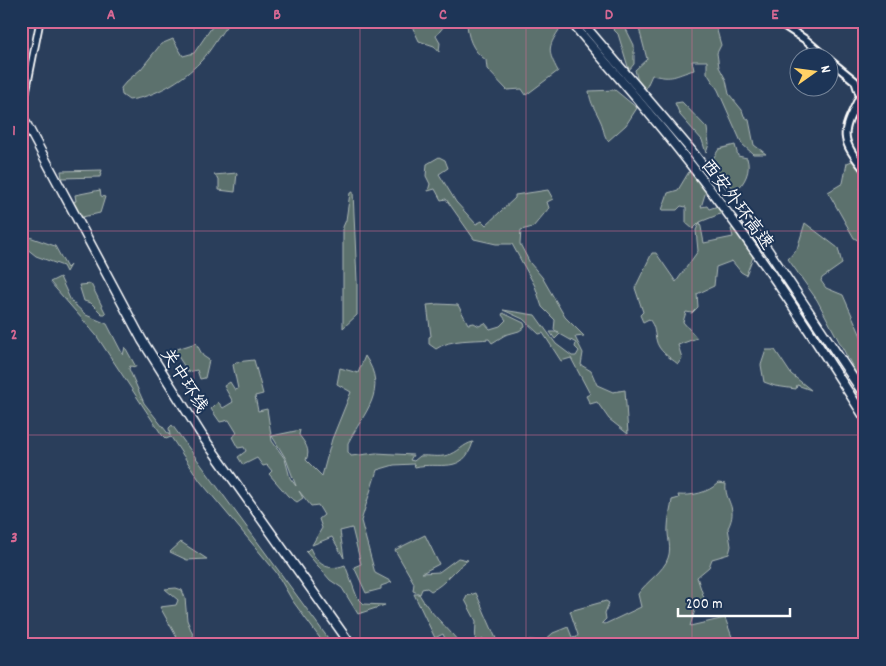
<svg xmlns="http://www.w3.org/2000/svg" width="886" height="666" viewBox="0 0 886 666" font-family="Dekko,'LXGW WenKai TC',sans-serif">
	<rect width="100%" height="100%" fill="#2a3e5b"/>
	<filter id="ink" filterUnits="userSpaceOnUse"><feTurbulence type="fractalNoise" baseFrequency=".02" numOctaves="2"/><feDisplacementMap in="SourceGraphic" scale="10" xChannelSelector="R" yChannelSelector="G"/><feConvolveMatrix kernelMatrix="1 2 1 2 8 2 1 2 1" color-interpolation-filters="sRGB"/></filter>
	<g filter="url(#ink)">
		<g fill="#5b716d" stroke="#adb8b6">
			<path d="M216,21L230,22C219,34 212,50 200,62C183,80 154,97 129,100L122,95L121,88L126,82L141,69L161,44L173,39L183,56L194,53Z"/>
			<polygon points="448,21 436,36 440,43 439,52 434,46 419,41 410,22"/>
			<path d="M467,21H559L557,24L559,30C547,48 548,52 558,71L526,95L522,89L507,90L487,69L486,60C472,51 467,36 467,21Z"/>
			<polygon points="605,21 622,21 634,45 634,64 629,70 618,34"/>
			<path d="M637,21H708L716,27L721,45L717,53L719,67L726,80L729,94L742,110L744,116L749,120L754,145L766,154H753L742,144L718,90L707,73V61H692L694,70C673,76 674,80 652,75L642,97L635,70L647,59Z"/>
			<path d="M615,90L637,108L626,125L608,141C603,134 604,129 601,122C596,110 590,104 589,91Z"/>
			<polygon points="682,102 707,128 709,144 706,153 702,140 680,115 675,103"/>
			<path d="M735,145L738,156L747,158C751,171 745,182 736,191L713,166L712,160L719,149Z"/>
			<polygon points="439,157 445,160 448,168 439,174 456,202 476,224 482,221 486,225 515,198 515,195 548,190 553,199 547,202 549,208 533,227 521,230 520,244 530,263 542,277 565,317 584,336 575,337 583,353 581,365 591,371 597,385 613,392 625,390 628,434 609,419 597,402 590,404 586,396 590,394 571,358 561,361 543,333 539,334 523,319 503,310 535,315 556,344 572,356 576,356 579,351 575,347 576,343 560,334 555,339 550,332 559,332 554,330 555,320 542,307 535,286 512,244 496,244 474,239 446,199 441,200 435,189 428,191 430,184 426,176 427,164"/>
			<polygon points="857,159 865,171 865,185 860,188 865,205 865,244 854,238 828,192 843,183 847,163"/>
			<polygon points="102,170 100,177 62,178 61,171"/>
			<path d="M690,170L707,188L701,207L707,206L709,209L721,205L725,212L700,222L704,243L733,237L731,229L736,227L753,257L746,275L741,272L732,261L716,267L714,286L697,294L698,307L692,313L686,312L683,322L697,338L678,345L682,358L678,364C669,357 658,351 656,339C654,330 655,327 649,319L643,322L640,315L643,312L635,288L652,253H656L676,282L698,251L696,230L700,222L693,229L686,223V207L681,206L677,210H662L668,193L678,190Z"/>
			<polygon points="237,173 235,192 219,190 219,179 214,175"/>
			<polygon points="100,190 101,196 105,197 100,213 78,218 72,202 76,201 75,195"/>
			<polygon points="353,192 357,281 357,315 343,328 343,227 346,220 350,193"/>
			<polygon points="805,223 838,248 842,264 822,278 821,281 826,288 843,295 865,345 865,378 860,381 865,417 865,462 858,399 852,384 858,377 817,300 788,259 797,249"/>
			<polygon points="21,234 55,246 67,268 70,265 66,272 63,266 36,256 21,244"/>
			<polygon points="60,277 71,301 86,315 107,324 123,355 125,347 136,367 130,366 129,369 144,403 170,436 169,428 172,425 333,645 325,645 292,600 276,572 200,481 171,437 166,439 162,435 96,335 50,282"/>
			<polygon points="91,284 106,314 102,314 91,303 84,301 79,285"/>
			<path d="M438,304L458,305L468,324L474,323L479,326L485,323L490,329L500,326L506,320L502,315L503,313L524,323L525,327L519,331L505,335L492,343L489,339C475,341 451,338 436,349L429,344V337L431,336L427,305Z"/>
			<polygon points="196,343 203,356 209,360 205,378 200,379 197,370 188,372 174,350"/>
			<polygon points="766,350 775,350 791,374 811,390 797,385 796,389 775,386 764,382 761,365"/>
			<path d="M365,356C389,391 364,412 348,443V452L351,456L376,453L413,455L410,460L414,461L420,456C429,455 438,458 448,455C458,453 463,444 473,442C463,476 439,461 415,467L414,464L394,465L377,470L361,521L375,573L392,582L381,586V589L366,593L354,567L361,564L352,528L340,531L344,558L332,537L312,545L322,528L319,519L324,515L318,505L311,506L299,491L303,498L297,502L288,496L269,474L272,471L267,465L263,466L257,458L243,465L238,457L246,451L244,447L238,448L232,437L237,433L229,420L220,422L211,409L218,402L223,408L233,402L224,386L230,382L235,390L238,389L233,365L236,362L254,360L263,394L255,396L258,411L267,409L272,441L285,459L290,478L296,486L286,459L272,436L300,430L299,435C305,443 311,450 306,460L322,476L332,439L351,392L337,384L340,368L358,373Z"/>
			<path d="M718,483L726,484C724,502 739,506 728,528L731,546L729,554L712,559L709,567L697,577L705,601L695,610L690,626L725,618L735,645H523L529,640L544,641L553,633L568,627L572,637L576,638L578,635L570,611L606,601L609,603L605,613L606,619L602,623L605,624L641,607L638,594C646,582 664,571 668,558C672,547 667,538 668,527C668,518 671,509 672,500L679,498L678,495C692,496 708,493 718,483Z"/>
			<path d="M425,535L439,564L422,573L439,572L458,558L468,560C454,569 446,584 431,591L427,588L422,589L420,594L413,591L414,583L395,550Z"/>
			<polygon points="181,542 207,559 187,560 170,552"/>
			<path d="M310,548C317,564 327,572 345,565L357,597L364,604L385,605L358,614L342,588L330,580L306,552Z"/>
			<polygon points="176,588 182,590 185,598 187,620 197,645 181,645 160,607 176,605 178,600 165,589"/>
			<polygon points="476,593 497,641 498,645 486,645 483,639 475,645 476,621 465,600 467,596"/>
			<path d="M414,594H419C430,614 447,626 461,645H450L451,640L446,641L443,634L435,638Z"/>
		</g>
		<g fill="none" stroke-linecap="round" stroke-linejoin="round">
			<g stroke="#fff" stroke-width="9">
				<polyline id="secondary" points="21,117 40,21"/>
			</g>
			<g stroke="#fff" stroke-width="10">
				<g id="primary">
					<polyline points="777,21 806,40 827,58"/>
					<path d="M828,59L855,81L860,96C842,133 838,137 865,170"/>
				</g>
			</g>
			<g stroke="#fff" stroke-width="11">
				<g id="highway">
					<path d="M570,21C608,65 647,109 683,155C750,238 808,328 865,418"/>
					<polyline points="581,21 691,150 768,250 865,396"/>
					<polyline points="21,114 142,340 203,437 351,645"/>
				</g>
			</g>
			<use href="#secondary" stroke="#1d3557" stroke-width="5.5"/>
			<use href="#primary" stroke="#1d3557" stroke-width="6"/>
			<use href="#highway" stroke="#1d3557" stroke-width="8"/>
		</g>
	</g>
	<path fill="none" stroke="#d76994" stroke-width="1" stroke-opacity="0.55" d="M194,21V645M360,21V645M526,21V645M692,21V645M21,231H865M21,435H865"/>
	<g text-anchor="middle" stroke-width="4" stroke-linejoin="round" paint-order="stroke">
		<g font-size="18" fill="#fff" stroke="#1d3557">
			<text transform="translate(738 204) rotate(53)" y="6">西安外环高速</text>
			<text transform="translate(185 380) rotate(58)" y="6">关中环线</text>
		</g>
	</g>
	<rect width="886" height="666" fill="none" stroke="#1d3557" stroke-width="55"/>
	<g transform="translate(814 72) rotate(76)"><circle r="24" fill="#1d3557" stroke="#77869a"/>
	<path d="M0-4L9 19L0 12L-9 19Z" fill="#ffd166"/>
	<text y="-8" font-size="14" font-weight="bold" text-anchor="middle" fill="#ffffff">N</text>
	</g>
	<path d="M678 608v8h112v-8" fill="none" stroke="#ffffff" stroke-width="2.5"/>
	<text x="686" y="608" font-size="15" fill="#ffffff" stroke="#1d3557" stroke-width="4" paint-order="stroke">200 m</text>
	<rect x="28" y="28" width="830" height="610" fill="none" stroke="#d76994" stroke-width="2"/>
	<g font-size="16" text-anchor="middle" font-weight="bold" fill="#d76994">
		<text x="111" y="19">A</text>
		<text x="277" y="19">B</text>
		<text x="443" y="19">C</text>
		<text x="609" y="19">D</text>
		<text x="775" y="19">E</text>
		<text x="14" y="135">1</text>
		<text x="14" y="339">2</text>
		<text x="14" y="542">3</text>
	</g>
</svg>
